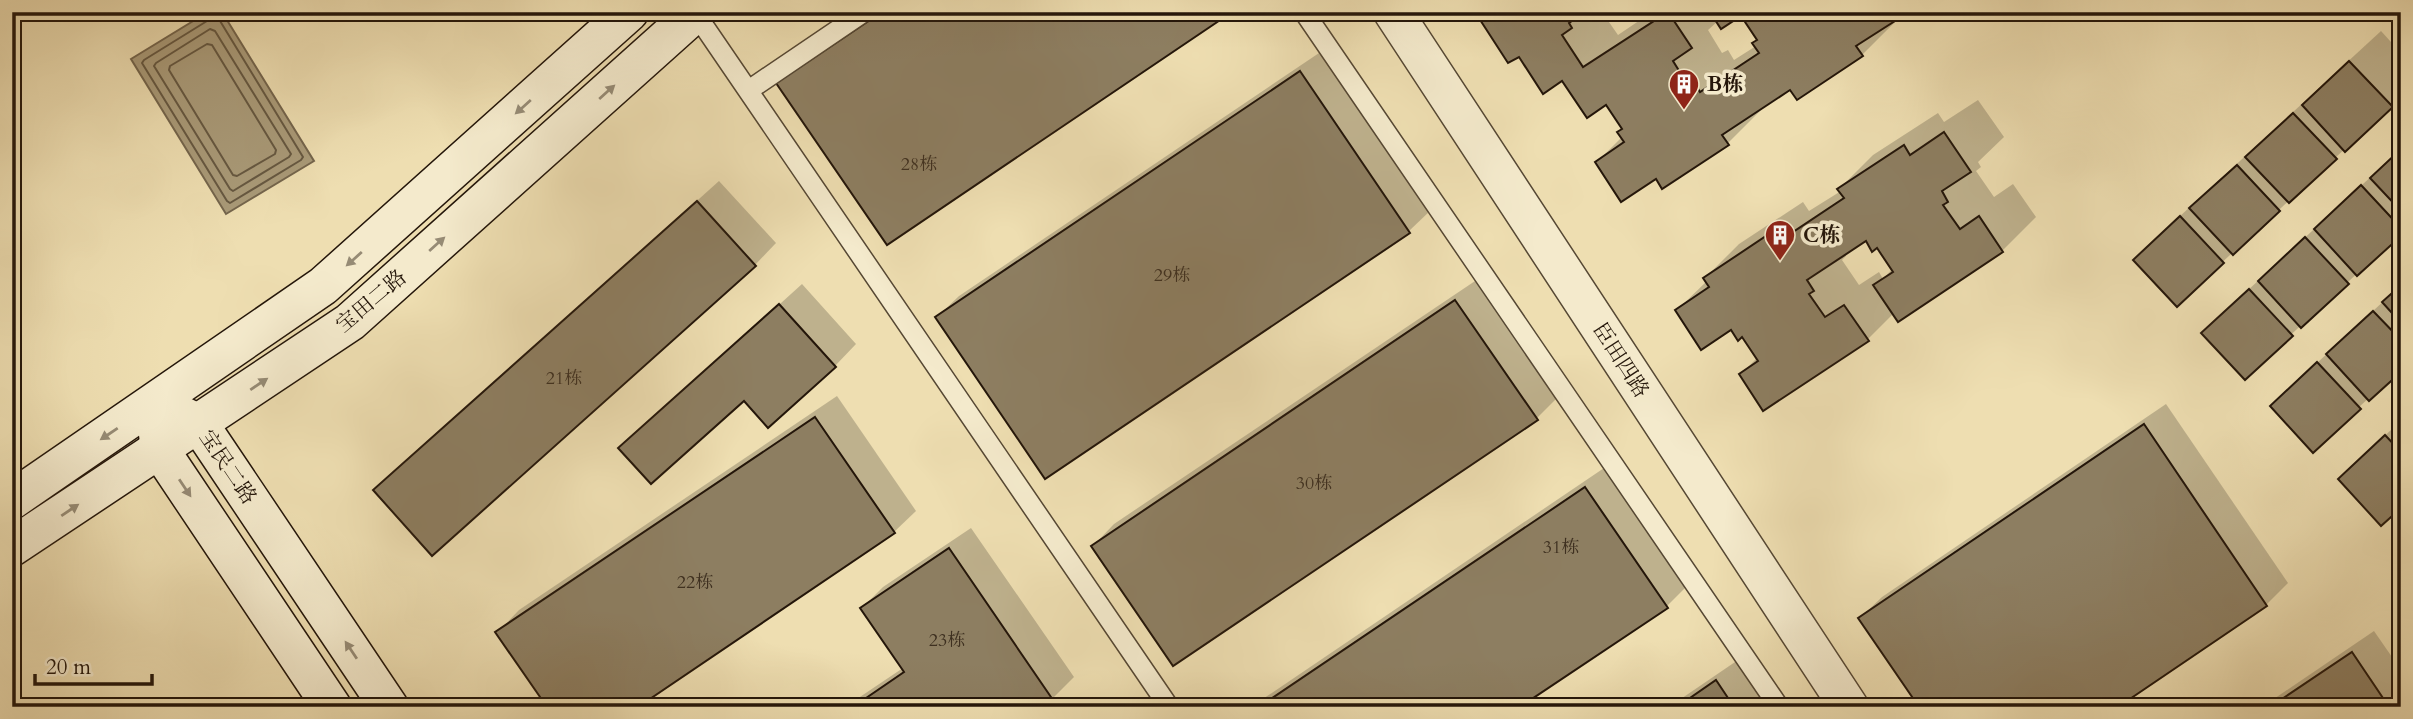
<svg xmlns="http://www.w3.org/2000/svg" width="2413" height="719" viewBox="0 0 2413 719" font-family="Cardo,'Noto Serif SC',serif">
	<rect width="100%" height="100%" fill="#eedeb1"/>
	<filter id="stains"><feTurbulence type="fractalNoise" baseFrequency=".00286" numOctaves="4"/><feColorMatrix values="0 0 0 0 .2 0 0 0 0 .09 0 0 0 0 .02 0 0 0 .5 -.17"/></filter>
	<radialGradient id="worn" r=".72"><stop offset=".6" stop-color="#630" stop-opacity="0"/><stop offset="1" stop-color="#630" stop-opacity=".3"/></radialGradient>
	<polygon fill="#a99a78" stroke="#74654c" stroke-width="2" points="208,12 222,12 314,161 226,214 131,59"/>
	<g fill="#0003" fill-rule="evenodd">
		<polygon points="874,12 1229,12 800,62"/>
		<path d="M1477,12H1602L1618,35L1652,12H1906L1894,19L1896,21L1862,55L1791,87L1760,108L1761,110L1727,144L1656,176L1597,162L1622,137L1624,128L1607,102L1519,54ZM1742,14L1759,39L1756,46L1734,60L1728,50L1722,53L1708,30L1718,21Z"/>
		<polygon points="2381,31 2401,53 2401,97 2177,304 2166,229"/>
		<polygon points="1322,51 1431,210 1409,231 1045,476 937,317 959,296"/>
		<path d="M1978,100L2004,137L1978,162L1981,167L1976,171L1994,197L2013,184L2036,217L2002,251L1894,313L1867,340L1741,374L1758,357L1743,335L1732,328L1677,310L1707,281L1705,278L1739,244L1803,202L1809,211L1841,191L1839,189L1873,155L1938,113L1944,122ZM1866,239L1877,246L1893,268L1883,279L1879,272L1859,285L1842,260L1846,256L1845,253Z"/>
		<polygon points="2401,149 2401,233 2245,377 2234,303"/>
		<polygon points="719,181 776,243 755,265 375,490"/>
		<polygon points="1478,279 1558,397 1537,418 1173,664 1093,546 1114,524"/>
		<polygon points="802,284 856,344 835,366 744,398 621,448"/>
		<polygon points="2401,285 2401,369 2359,407 2303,376"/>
		<polygon points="837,396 916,511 894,532 498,632 519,610"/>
		<polygon points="2166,404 2288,583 2266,605 1860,618 1882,597"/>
		<polygon points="2401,421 2401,505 2371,448"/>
		<polygon points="1607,466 1688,585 1667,606 1517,707 1251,707"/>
		<polygon points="971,528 1074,677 1052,699 1041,707 845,707 903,668 862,608 883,587"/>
		<polygon points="2374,631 2401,670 2401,701 2395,707 2262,707"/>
		<polygon points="1738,660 1770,707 1669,707"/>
	</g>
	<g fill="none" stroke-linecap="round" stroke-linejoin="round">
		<g stroke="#665841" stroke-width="2">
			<polygon points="212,15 217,16 303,157 301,160 230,203 227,201 142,63 144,60 207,21"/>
			<polygon points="210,29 215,31 291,154 289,157 233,191 230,189 154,66 156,63"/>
			<polygon points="207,44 212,45 276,150 275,154 237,176 233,175 169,70 170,66"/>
		</g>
	</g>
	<g fill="#8d7e61" stroke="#24160a" stroke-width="2">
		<polygon points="882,12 1232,12 887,245 776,83"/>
		<polygon points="1475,12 1585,12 1569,23 1572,28 1562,35 1583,67 1668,12 1692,48 1673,61 1688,85 1694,82 1700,92 1759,53 1752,43 1757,40 1741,16 1721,29 1710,12 1909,12 1856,46 1863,56 1797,100 1790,90 1722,135 1729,145 1662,189 1656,179 1621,202 1595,162 1624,142 1617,132 1622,129 1606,105 1587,118 1562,81 1543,94 1519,57 1508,63"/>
		<polygon points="2349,61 2393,107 2345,152 2302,105"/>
		<polygon points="1300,71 1410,233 1045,479 935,317"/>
		<polygon points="2293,113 2337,159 2289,203 2245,157"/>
		<polygon points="1944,132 1971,172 1942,191 1948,202 1943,205 1960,229 1979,216 2003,252 1898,322 1873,285 1893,272 1877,248 1872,252 1866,241 1807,280 1814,291 1809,294 1825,317 1844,305 1869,341 1763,411 1739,374 1758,361 1742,337 1738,341 1731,330 1701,350 1675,310 1709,287 1703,278 1769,234 1775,244 1844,198 1837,189 1904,145 1910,155"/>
		<polygon points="2401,149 2401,211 2370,178"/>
		<polygon points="2237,165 2280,211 2233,255 2189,208"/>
		<polygon points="2361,185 2401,228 2401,236 2357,276 2314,229"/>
		<polygon points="697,201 756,266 432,556 373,490"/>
		<polygon points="2180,216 2224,263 2177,307 2133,260"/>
		<polygon points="2305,237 2349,284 2301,328 2258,281"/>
		<polygon points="2401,285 2401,323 2382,302"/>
		<polygon points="2249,289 2293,336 2245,380 2201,333"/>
		<polygon points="1455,300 1538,420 1173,666 1091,546"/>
		<polygon points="779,304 836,367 768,428 744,401 651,484 618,448"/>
		<polygon points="2373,311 2401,340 2401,372 2369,401 2326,354"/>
		<polygon points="2317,362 2361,409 2313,453 2270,406"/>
		<polygon points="815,417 895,533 638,707 547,707 495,632"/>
		<polygon points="2144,424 2267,606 2118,707 1919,707 1858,618"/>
		<polygon points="2385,435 2401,452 2401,508 2381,526 2338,479"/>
		<polygon points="1585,487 1668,608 1520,707 1259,707"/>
		<polygon points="949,548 1053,700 1044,707 853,707 904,672 860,608"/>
		<polygon points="2352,652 2389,707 2270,707"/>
		<polygon points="1716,680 1734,707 1677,707"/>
	</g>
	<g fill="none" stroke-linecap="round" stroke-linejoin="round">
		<g stroke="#564834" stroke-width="22">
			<g id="lane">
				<polyline points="1304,12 1779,707"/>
				<polyline points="695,13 1169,707"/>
				<polyline points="749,90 864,12"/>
			</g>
		</g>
		<g stroke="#564834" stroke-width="41">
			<polyline id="street" points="1393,12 1849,707"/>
		</g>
		<g stroke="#24160a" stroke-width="41">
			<g id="secondary">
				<polyline points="177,413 199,424 389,707"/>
				<polyline points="157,426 160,450 332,707"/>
				<polyline points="12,500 323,286 629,12"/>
				<polyline points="12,547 350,322 696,12"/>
			</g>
		</g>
		<use href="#lane" stroke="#f4eacc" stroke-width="19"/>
		<use href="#street" stroke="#f4eacc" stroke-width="38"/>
		<use href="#secondary" stroke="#f4eacc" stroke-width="38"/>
	</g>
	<defs><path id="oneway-solid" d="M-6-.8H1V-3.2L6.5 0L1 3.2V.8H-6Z" transform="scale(1.75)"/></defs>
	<g fill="#968b75">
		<use href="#oneway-solid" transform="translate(607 92) rotate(-42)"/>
		<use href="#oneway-solid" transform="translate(523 107) rotate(138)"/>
		<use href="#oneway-solid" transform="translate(437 244) rotate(-42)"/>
		<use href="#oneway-solid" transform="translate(354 259) rotate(138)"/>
		<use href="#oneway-solid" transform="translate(259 384) rotate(-34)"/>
		<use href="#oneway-solid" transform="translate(109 434) rotate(146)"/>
		<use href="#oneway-solid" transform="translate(185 488) rotate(56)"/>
		<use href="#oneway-solid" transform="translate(70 510) rotate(-34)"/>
		<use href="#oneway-solid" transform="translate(351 650) rotate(-124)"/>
	</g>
	<defs>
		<g id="building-pin" transform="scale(1.575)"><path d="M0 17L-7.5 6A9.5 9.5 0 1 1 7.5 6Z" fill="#8f2418" stroke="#f4eacc"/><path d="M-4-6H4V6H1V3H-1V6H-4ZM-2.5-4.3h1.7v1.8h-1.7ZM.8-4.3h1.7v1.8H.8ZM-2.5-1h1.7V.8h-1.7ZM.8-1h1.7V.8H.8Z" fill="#fff"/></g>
	</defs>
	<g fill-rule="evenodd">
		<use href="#building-pin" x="1684" y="84"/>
		<use href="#building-pin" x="1780" y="235"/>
	</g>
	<g text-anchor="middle" stroke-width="7" stroke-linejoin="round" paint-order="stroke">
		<g font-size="18" fill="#3e3020">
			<text x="919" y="170">28栋</text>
			<text x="1172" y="281">29栋</text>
			<text x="564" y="384">21栋</text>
			<text x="1314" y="489">30栋</text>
			<text x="1561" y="553">31栋</text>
			<text x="695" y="588">22栋</text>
			<text x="947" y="646">23栋</text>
		</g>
		<g font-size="21" font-weight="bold" fill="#24160a" stroke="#f4eacc" text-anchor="start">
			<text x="1707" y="91">B栋</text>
			<text x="1803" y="242">C栋</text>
		</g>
		<g font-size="21" fill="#24160a" stroke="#f4eacc">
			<text transform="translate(371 301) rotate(-40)" y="7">宝田二路</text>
			<text transform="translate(1621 360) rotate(57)" y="7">臣田四路</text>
			<text transform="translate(228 467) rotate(56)" y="7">宝民二路</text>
		</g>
	</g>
	<rect width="2413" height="719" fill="none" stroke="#eedeb1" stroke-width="42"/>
	<rect x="14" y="14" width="2385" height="691" fill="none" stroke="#24160a" stroke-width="3.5"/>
	<rect x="21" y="21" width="2371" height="677" fill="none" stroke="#24160a" stroke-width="2"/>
	<path d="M35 674v10h117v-10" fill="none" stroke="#24160a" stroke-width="3.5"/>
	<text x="46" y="674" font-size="21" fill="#24160a" stroke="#f4eacc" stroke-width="5" paint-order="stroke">20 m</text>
	<rect width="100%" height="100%" filter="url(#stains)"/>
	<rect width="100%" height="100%" fill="url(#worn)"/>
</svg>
